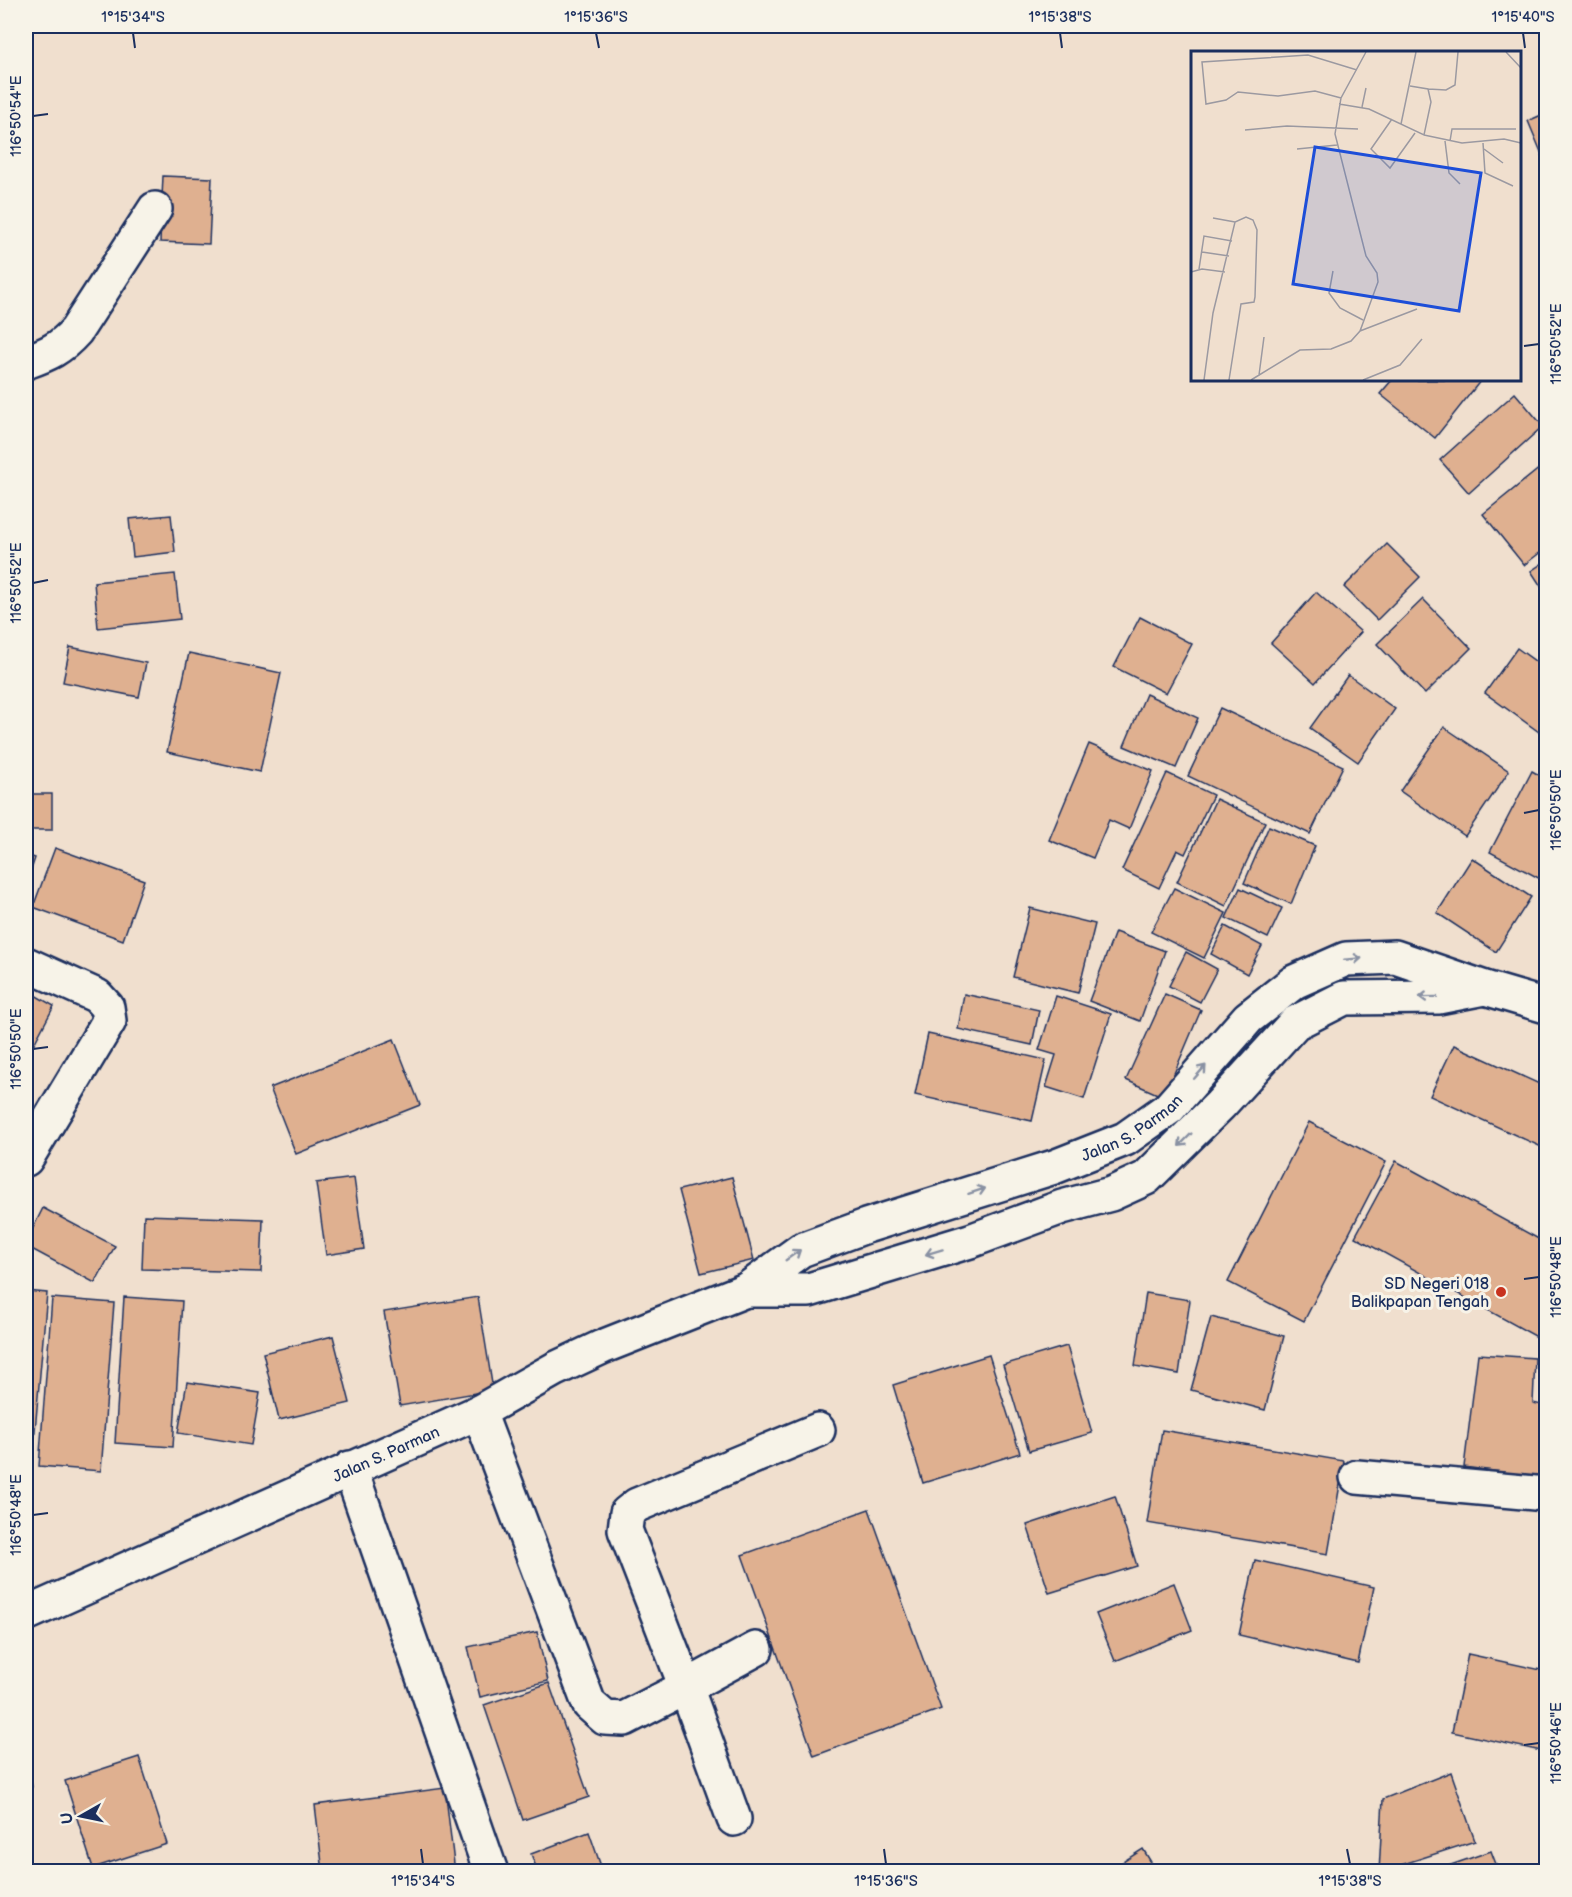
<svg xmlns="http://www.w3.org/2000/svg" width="1572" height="1897" viewBox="0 0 1572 1897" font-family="'Balsamiq Sans',sans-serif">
	<rect width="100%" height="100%" fill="#f0dfce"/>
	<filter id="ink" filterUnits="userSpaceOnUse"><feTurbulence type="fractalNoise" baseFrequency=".0167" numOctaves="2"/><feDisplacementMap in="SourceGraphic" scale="12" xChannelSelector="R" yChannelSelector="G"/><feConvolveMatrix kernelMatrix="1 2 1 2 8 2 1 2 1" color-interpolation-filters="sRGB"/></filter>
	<g filter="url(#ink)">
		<g fill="#dfb090" stroke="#1b2f5e" stroke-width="1.5">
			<polygon points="1546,113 1546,164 1528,121"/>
			<polygon points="163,176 212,178 209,244 160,242"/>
			<polygon points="26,305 32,337 26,338"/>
			<polygon points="1392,380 1481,380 1435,438 1380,394"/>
			<polygon points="1515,393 1543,426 1469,493 1440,460"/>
			<polygon points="1546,463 1546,548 1524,565 1483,514"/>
			<polygon points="171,515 175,552 133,557 129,519"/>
			<polygon points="1387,544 1420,577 1377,620 1344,587"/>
			<polygon points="1546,561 1546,594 1531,571"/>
			<polygon points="175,574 180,619 98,628 94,582"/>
			<polygon points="1316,592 1361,632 1315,683 1271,643"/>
			<polygon points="1423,599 1471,648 1425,694 1377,644"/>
			<polygon points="1140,617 1192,644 1166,693 1114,667"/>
			<polygon points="70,647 146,663 139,697 63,682"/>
			<polygon points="1517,648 1546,669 1546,737 1485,693"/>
			<polygon points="189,653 281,673 260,772 167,752"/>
			<polygon points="1348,675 1395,709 1358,762 1310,728"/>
			<polygon points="1146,694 1198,718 1176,768 1124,746"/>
			<polygon points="1220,708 1343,766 1310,834 1188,776"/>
			<polygon points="1444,727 1509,771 1465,836 1400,791"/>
			<polygon points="1089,744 1153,771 1129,829 1109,820 1093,858 1049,840"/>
			<polygon points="1532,771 1546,779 1546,882 1490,852"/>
			<polygon points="1167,773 1213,795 1185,854 1177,850 1159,888 1122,870"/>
			<rect x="26" y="794" width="26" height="36"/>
			<polygon points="1216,799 1265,822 1226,906 1177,882"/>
			<polygon points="1269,826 1315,846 1291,904 1244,883"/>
			<polygon points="55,848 144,880 123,940 33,907"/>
			<polygon points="26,855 35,858 26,885"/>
			<polygon points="1472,858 1531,897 1496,952 1437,913"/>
			<polygon points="1174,888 1226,913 1204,958 1151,932"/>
			<polygon points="1240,888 1282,908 1268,938 1226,918"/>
			<polygon points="1030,908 1095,924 1078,993 1013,977"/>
			<polygon points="1225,926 1262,946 1247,974 1211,954"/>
			<polygon points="1115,932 1165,951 1140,1021 1089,1001"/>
			<polygon points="1186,952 1217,969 1200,1002 1169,986"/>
			<polygon points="26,990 54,1006 26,1059"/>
			<polygon points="964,994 1039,1010 1032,1045 958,1029"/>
			<polygon points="1165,994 1201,1010 1164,1097 1126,1080"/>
			<polygon points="1056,996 1111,1014 1084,1099 1046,1087 1056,1055 1039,1050"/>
			<polygon points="928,1034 1046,1060 1032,1121 915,1095"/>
			<polygon points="394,1039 420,1105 296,1154 270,1088"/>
			<polygon points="1454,1045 1546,1087 1546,1149 1430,1096"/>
			<polygon points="1309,1122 1386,1162 1304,1321 1228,1282"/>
			<polygon points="1396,1161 1546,1243 1546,1342 1355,1237"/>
			<polygon points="732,1177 754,1260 701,1273 679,1190"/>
			<polygon points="354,1178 364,1249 326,1255 316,1183"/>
			<polygon points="43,1208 115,1246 95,1283 26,1246 26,1242"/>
			<polygon points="144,1215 263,1219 261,1272 142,1269"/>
			<polygon points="26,1291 47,1293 29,1500 26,1499"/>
			<polygon points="1146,1293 1190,1300 1179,1374 1135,1366"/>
			<polygon points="124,1297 182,1301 173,1447 115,1443"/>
			<polygon points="478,1297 493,1390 400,1406 384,1312"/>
			<polygon points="52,1298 114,1303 101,1471 39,1466"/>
			<polygon points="1211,1317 1284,1336 1265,1410 1191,1390"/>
			<polygon points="333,1336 350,1403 279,1420 263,1353"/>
			<polygon points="1067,1346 1092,1433 1029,1451 1003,1365"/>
			<polygon points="1478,1354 1535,1358 1533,1403 1546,1406 1546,1478 1464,1467"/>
			<polygon points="989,1355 1020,1453 923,1483 893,1385"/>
			<polygon points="187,1382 260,1393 251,1445 178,1433"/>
			<polygon points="1162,1430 1344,1461 1328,1554 1147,1523"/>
			<polygon points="1115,1496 1137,1566 1049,1593 1027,1525"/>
			<polygon points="869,1509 941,1709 814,1756 742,1555"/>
			<polygon points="1255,1560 1374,1587 1358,1663 1239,1635"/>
			<polygon points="1174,1583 1192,1630 1115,1661 1096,1614"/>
			<polygon points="537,1632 548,1681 480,1697 468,1647"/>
			<polygon points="1468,1654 1546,1671 1546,1752 1452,1732"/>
			<polygon points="549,1683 589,1797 523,1820 484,1705"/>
			<polygon points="26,1755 32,1787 26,1788"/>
			<polygon points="139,1757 167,1844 93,1868 65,1781"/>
			<polygon points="1451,1772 1475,1841 1379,1872 1383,1799"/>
			<polygon points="445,1788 455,1872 323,1872 315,1805"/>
			<polygon points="589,1832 603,1872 538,1872 531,1854"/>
			<polygon points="1143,1849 1157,1872 1107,1872"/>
			<polygon points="1491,1851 1499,1872 1446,1872 1445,1867"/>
			<polygon points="1523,1866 1525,1872 1508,1872"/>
		</g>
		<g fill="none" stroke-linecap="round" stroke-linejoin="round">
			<g stroke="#1b2f5e" stroke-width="38">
				<g id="minor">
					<path d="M26,362C48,354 60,349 76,331L155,209"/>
					<polyline points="26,964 97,996 107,1007 109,1021 26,1159"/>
					<polyline points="479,1412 589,1704 605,1718 624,1719 686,1687 734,1819"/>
					<polyline points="350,1468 491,1872"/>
					<polyline points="1357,1477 1546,1494"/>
					<polyline points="756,1649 686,1687 625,1530 627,1513 637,1505 818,1430"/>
				</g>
			</g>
			<g stroke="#1b2f5e" stroke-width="38">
				<g id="major">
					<polyline points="746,1290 809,1290 970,1241 1062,1207 1111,1194 1146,1178 1220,1105 1295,1023 1344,998 1438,997 1484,988"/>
					<path id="s1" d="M26,1614L479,1412L555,1369L602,1347L746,1290L801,1250L866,1226L1054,1167L1125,1139L1169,1108L1248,1018L1294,982L1346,959L1395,957L1485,988L1546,1006"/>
				</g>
			</g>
			<use href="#minor" stroke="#f7f3e8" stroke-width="33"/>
			<use href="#major" stroke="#f7f3e8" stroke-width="33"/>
		</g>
		<defs><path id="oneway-shaft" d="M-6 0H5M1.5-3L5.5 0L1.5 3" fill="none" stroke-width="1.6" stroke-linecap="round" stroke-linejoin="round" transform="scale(1.5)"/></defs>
		<g stroke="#8991a3">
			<use href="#oneway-shaft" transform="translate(1353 959) rotate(-5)"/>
			<use href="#oneway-shaft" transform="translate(1428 997) rotate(179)"/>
			<use href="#oneway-shaft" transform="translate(1200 1072) rotate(-49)"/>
			<use href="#oneway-shaft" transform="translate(1185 1140) rotate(135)"/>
			<use href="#oneway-shaft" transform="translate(977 1191) rotate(-18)"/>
			<use href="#oneway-shaft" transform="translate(934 1252) rotate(163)"/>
			<use href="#oneway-shaft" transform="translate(793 1255) rotate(-35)"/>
		</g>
	</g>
	<path fill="none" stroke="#1b2f5e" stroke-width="2" d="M133,33L135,48M596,33L599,48M1060,33L1062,48M1523,33L1525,48M33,116L48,114M1524,346L1539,344M33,583L48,580M1524,813L1539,810M33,1049L48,1047M1524,1279L1539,1277M33,1515L48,1513M1524,1745L1539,1743M421,1849L423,1864M884,1849L886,1864M1347,1849L1350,1864"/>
	<circle fill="#c8321e" stroke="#f7f3e8" stroke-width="2" cx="1501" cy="1292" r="6"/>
	<g text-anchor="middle" stroke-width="6" stroke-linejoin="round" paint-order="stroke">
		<g font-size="16" fill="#1b2f5e" stroke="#f7f3e8">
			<text dy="6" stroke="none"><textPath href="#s1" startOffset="1212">Jalan S. Parman</textPath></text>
			<text dy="6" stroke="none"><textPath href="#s1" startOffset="394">Jalan S. Parman</textPath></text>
		</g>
		<g font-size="16" fill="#1b2f5e" stroke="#f7f3e8" text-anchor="end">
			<text x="1489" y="1289">SD Negeri 018<tspan x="1489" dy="18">Balikpapan Tengah</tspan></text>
		</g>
	</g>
	<g transform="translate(1191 51)">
		<rect width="330" height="330" fill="#f0dfce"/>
		<path fill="none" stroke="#9b99a1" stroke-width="1.5" d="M315,1L330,17M237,38L255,39L264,34L267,1M150,47L124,40L87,45L47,41L35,49L15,53L11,11L117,4L166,19M148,53L178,58L233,84L240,51L237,38L219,35M171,56L175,37M201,68L180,98L199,117L224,82M210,73L225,1M54,79L96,75L167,78M233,84L271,92L313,88L330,92M254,90L258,122L269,133M259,90L261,78H325M292,92L294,122L322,135M106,98L146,94M293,98L312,112M22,167L44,171M11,201L38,205M8,218L13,185L41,190M142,220L138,242L149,257L172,269M0,221L11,218L34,221M169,280L226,258M68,324L73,286M13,329L22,262L44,171L55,166L62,169L66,179L64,246L63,251L50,253L38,329M60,329L109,299L140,298L160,290L169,280L187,231L186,222L175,205L144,83L150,47L175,1M172,329L209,314L231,288"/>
		<path fill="#1d4ed8" fill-opacity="0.15" stroke="#1d4ed8" stroke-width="3" d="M124,96L290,122L268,260L102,233Z"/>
		<rect width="330" height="330" fill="none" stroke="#1b2f5e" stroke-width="3"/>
	</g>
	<rect width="1572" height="1897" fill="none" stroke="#f7f3e8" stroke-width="66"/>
	<g transform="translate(81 1816) rotate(261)" stroke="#f7f3e8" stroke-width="4.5" paint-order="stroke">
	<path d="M0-4.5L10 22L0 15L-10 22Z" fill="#1b2f5e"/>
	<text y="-9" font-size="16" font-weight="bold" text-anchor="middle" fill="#1b2f5e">U</text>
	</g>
	<rect x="33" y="33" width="1506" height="1831" fill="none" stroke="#1b2f5e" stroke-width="2"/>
	<g font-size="15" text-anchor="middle" fill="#1b2f5e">
		<text x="133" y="22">1°15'34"S</text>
		<text x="596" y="22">1°15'36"S</text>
		<text x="1060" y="22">1°15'38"S</text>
		<text x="1523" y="22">1°15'40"S</text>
		<text transform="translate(16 116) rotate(-90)" y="5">116°50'54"E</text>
		<text transform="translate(1556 344) rotate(-90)" y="5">116°50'52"E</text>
		<text transform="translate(16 583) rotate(-90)" y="5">116°50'52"E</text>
		<text transform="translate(1556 810) rotate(-90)" y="5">116°50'50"E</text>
		<text transform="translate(16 1049) rotate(-90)" y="5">116°50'50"E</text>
		<text transform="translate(1556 1277) rotate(-90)" y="5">116°50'48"E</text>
		<text transform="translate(16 1515) rotate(-90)" y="5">116°50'48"E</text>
		<text transform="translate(1556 1743) rotate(-90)" y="5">116°50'46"E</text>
		<text x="423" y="1886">1°15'34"S</text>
		<text x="886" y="1886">1°15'36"S</text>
		<text x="1350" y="1886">1°15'38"S</text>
	</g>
</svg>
